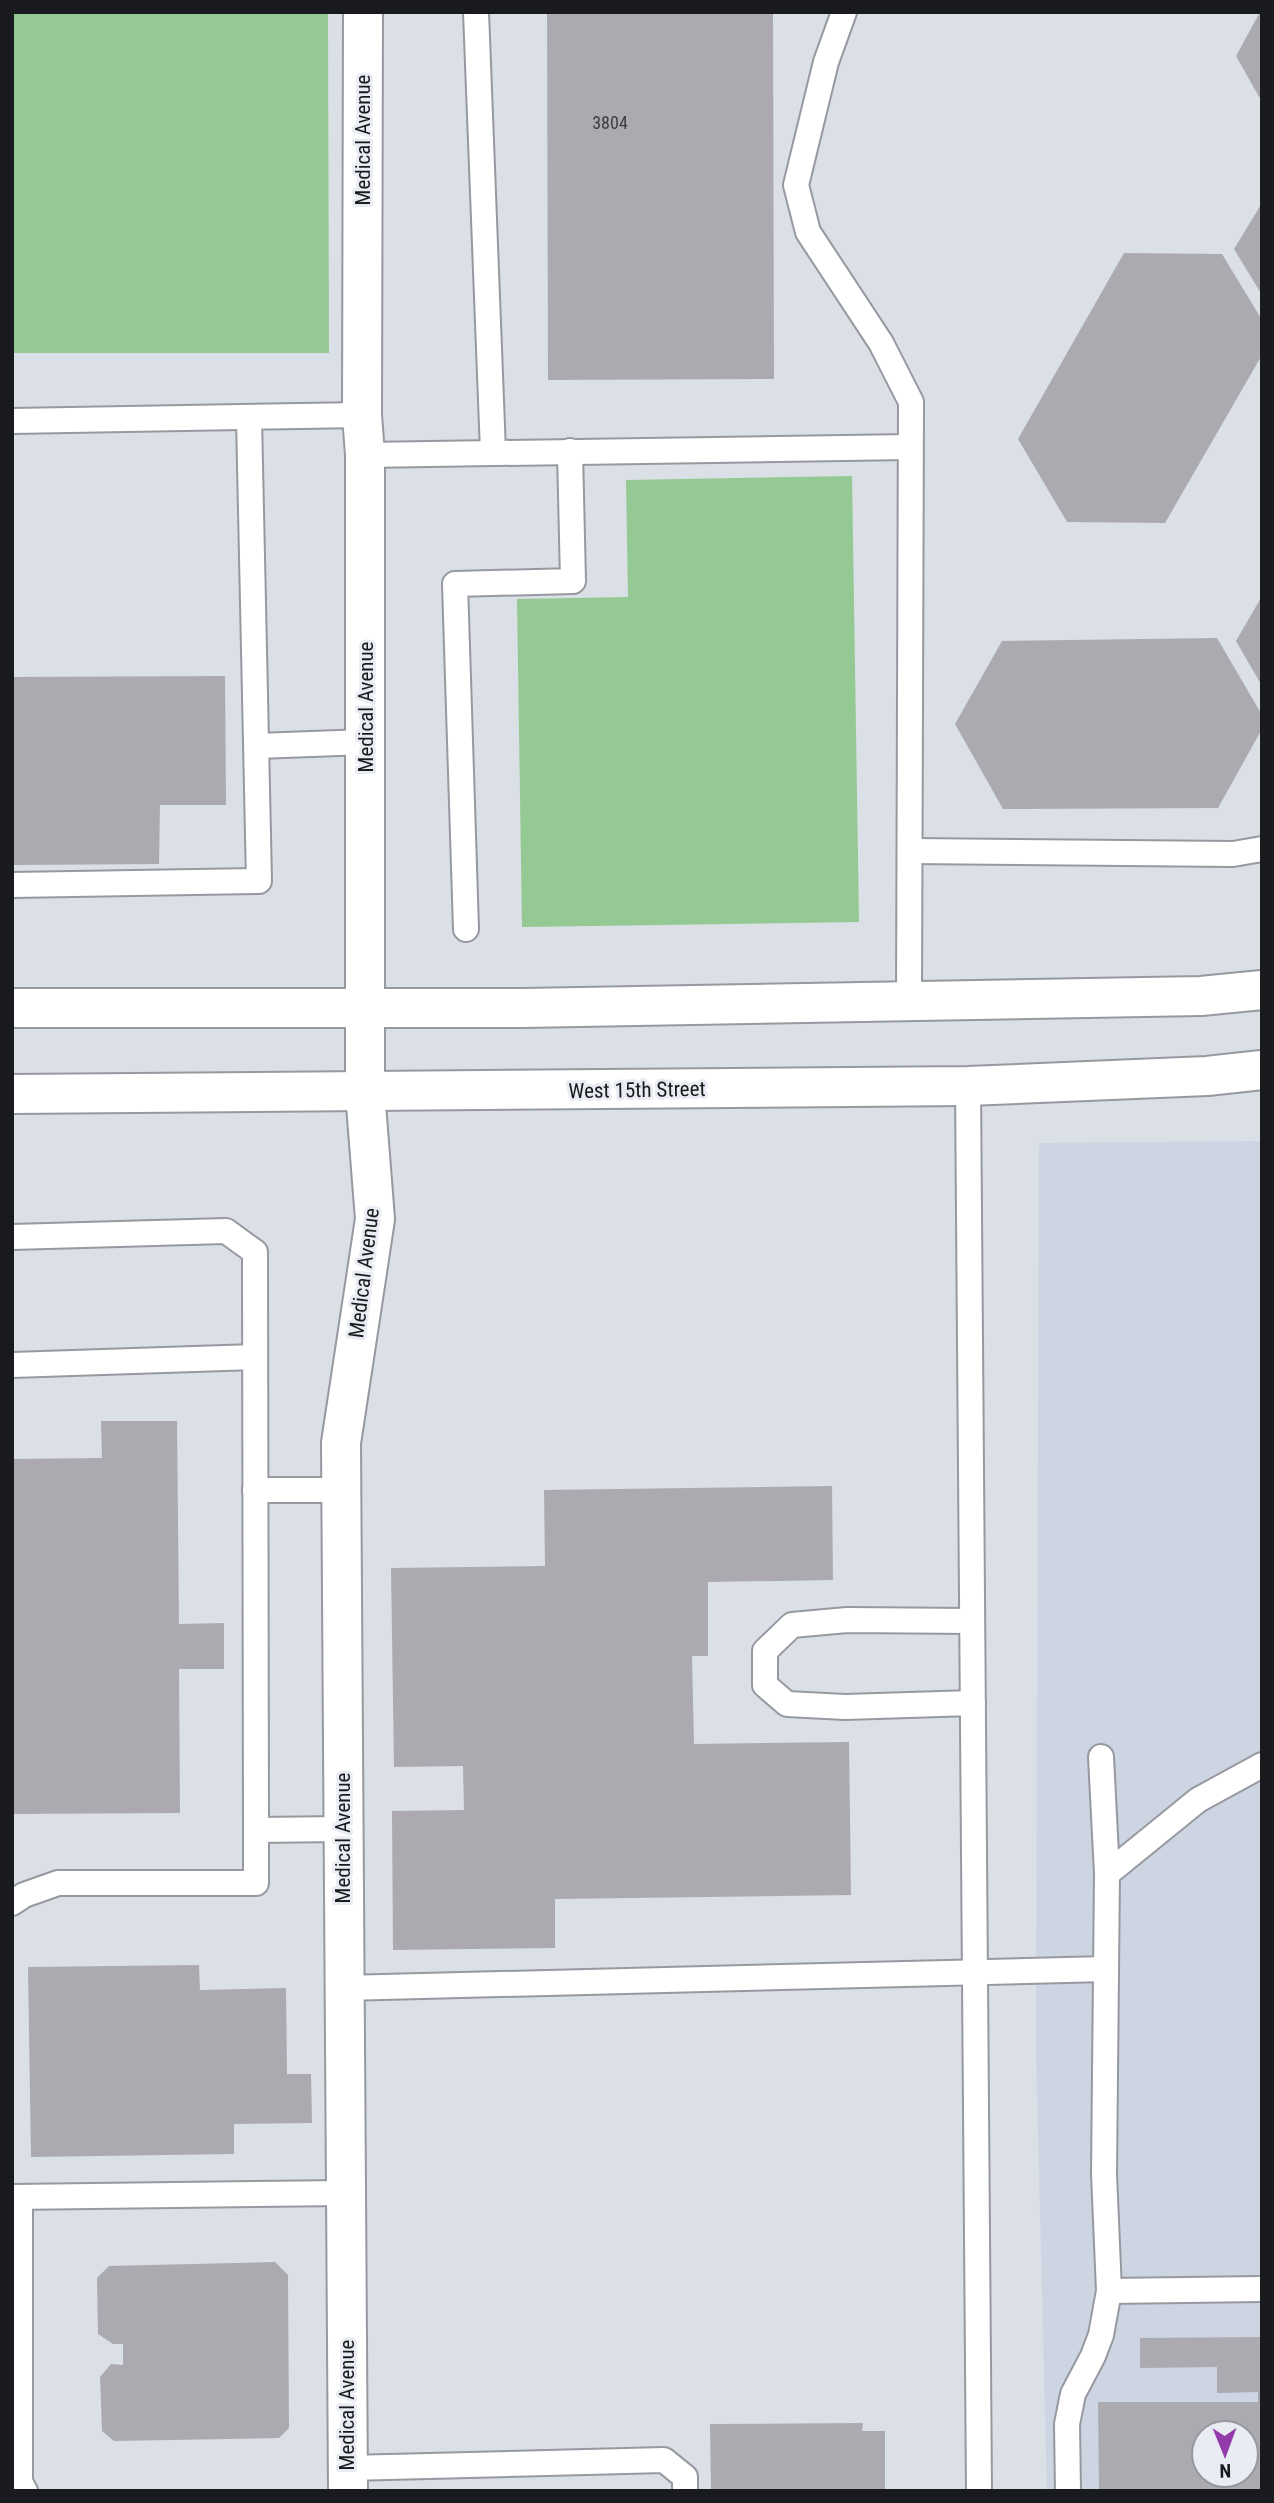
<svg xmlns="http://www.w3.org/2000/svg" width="1274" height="2503" viewBox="0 0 1274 2503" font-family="'Roboto Condensed',sans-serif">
	<rect width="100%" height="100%" fill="#dbdfe6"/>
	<path fill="#cdd4e2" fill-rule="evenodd" d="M1262,1141V2491H1047L1036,2049L1039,1143ZM1204,2433H1246V2475H1204Z"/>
	<g fill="#94c994">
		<polygon points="12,12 328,12 329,353 12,353"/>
		<polygon points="852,476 859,922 522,927 517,599 628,597 626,480"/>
	</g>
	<g fill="#acaab1" fill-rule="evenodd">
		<polygon points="547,12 773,12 774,379 548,380"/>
		<polygon points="1260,12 1262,12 1262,102 1236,56"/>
		<polygon points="1262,203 1262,295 1234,249"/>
		<polygon points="1124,253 1222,254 1262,320 1262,355 1165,523 1067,522 1018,439"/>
		<polygon points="1262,596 1262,686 1236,641"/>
		<polygon points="1217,638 1262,715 1262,729 1218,808 1003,809 955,724 1002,641"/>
		<polygon points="225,676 226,805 160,805 159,864 12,865 12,677"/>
		<polygon points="101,1421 177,1421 179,1624 224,1623 224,1669 179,1669 180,1813 12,1814 12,1459 102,1458"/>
		<polygon points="832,1486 833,1580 708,1582 708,1656 692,1656 694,1744 849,1742 851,1895 555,1899 555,1948 393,1950 392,1811 464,1810 463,1766 394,1767 391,1568 545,1566 544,1490"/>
		<polygon points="199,1965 200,1990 286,1988 287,2074 311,2074 312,2123 234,2124 234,2154 31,2157 28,1967"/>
		<polygon points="275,2262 288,2275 289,2428 279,2438 114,2441 102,2431 100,2377 111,2364 123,2365 123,2344 113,2344 98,2334 97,2278 109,2266"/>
		<path d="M1262,2337V2491H1099L1098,2402H1258V2392L1217,2393V2367L1140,2368V2338ZM1204,2433H1246V2475H1204Z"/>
		<polygon points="863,2423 862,2431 885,2431 885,2491 711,2491 710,2424"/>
	</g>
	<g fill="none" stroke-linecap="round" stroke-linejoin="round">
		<g stroke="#9699a0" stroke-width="28">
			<g id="lane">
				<polyline points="476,12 493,452"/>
				<polyline points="844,12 826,62 796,185 808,232 881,343 911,402 909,1001"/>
				<polyline points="12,421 362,415"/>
				<polyline points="365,455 909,447"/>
				<polyline points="257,746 366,742"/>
				<polyline points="910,851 1233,854 1262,849"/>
				<polyline points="12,885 259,881 249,418"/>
				<polyline points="466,929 455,584 573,581 570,451"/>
				<polyline points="968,1086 979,2491"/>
				<polyline points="12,1237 226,1231 255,1252 256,1830 256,1883 58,1883 24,1895 12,1903"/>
				<polyline points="12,1365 255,1357"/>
				<polyline points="255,1490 341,1490"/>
				<polyline points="972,1621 847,1620 792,1625 765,1651 765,1685 787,1704 845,1707 973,1703"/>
				<polyline points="1101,1757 1107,1874"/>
				<polyline points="256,1830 343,1829"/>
				<polyline points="344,1988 1106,1969"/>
				<polyline points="12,2197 346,2193"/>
				<polyline points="20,2197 20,2482 25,2491"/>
				<polyline points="1109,2291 1262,2289"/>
				<polyline points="348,2468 664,2460 685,2477 685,2491"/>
				<polyline points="1068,2491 1067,2424 1073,2394 1093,2356 1101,2335 1109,2291 1104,2174 1107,1874 1198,1800 1262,1765"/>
			</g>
		</g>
		<g stroke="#9699a0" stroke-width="42">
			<polyline id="street" points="348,2491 341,1443 375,1219 365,1092 365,455 362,415 363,12"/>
		</g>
		<g stroke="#9699a0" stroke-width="42">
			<g id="secondary">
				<polyline points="12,1008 523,1008 1201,996 1262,990"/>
				<polyline points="12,1094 968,1086 1207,1076 1262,1070"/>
			</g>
		</g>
		<use href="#lane" stroke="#fff" stroke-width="24"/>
		<use href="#street" stroke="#fff" stroke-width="38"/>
		<use href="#secondary" stroke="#fff" stroke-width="38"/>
	</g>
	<g text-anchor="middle" stroke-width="6" stroke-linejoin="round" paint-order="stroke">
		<g font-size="18" fill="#3e3e42">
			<text x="610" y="129">3804</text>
		</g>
		<g font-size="21" fill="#191a1d" stroke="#e9ecf3">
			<text transform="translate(363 140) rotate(-90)" y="7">Medical Avenue</text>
			<text transform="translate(366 707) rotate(-90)" y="7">Medical Avenue</text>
			<text transform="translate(637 1090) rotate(-1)" y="7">West 15th Street</text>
			<text transform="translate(364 1273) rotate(-83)" y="7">Medical Avenue</text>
			<text transform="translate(343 1838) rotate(-90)" y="7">Medical Avenue</text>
			<text transform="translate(347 2405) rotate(-90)" y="7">Medical Avenue</text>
		</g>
	</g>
	<rect width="1274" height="2503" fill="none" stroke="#191a1d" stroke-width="28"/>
	<g transform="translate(1225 2454) rotate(179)"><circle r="33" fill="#e9ecf3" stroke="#96989d" stroke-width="2"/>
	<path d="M0-5L12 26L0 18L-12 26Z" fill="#933ba8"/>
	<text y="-10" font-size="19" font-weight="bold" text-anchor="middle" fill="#191a1d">N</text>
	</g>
</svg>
